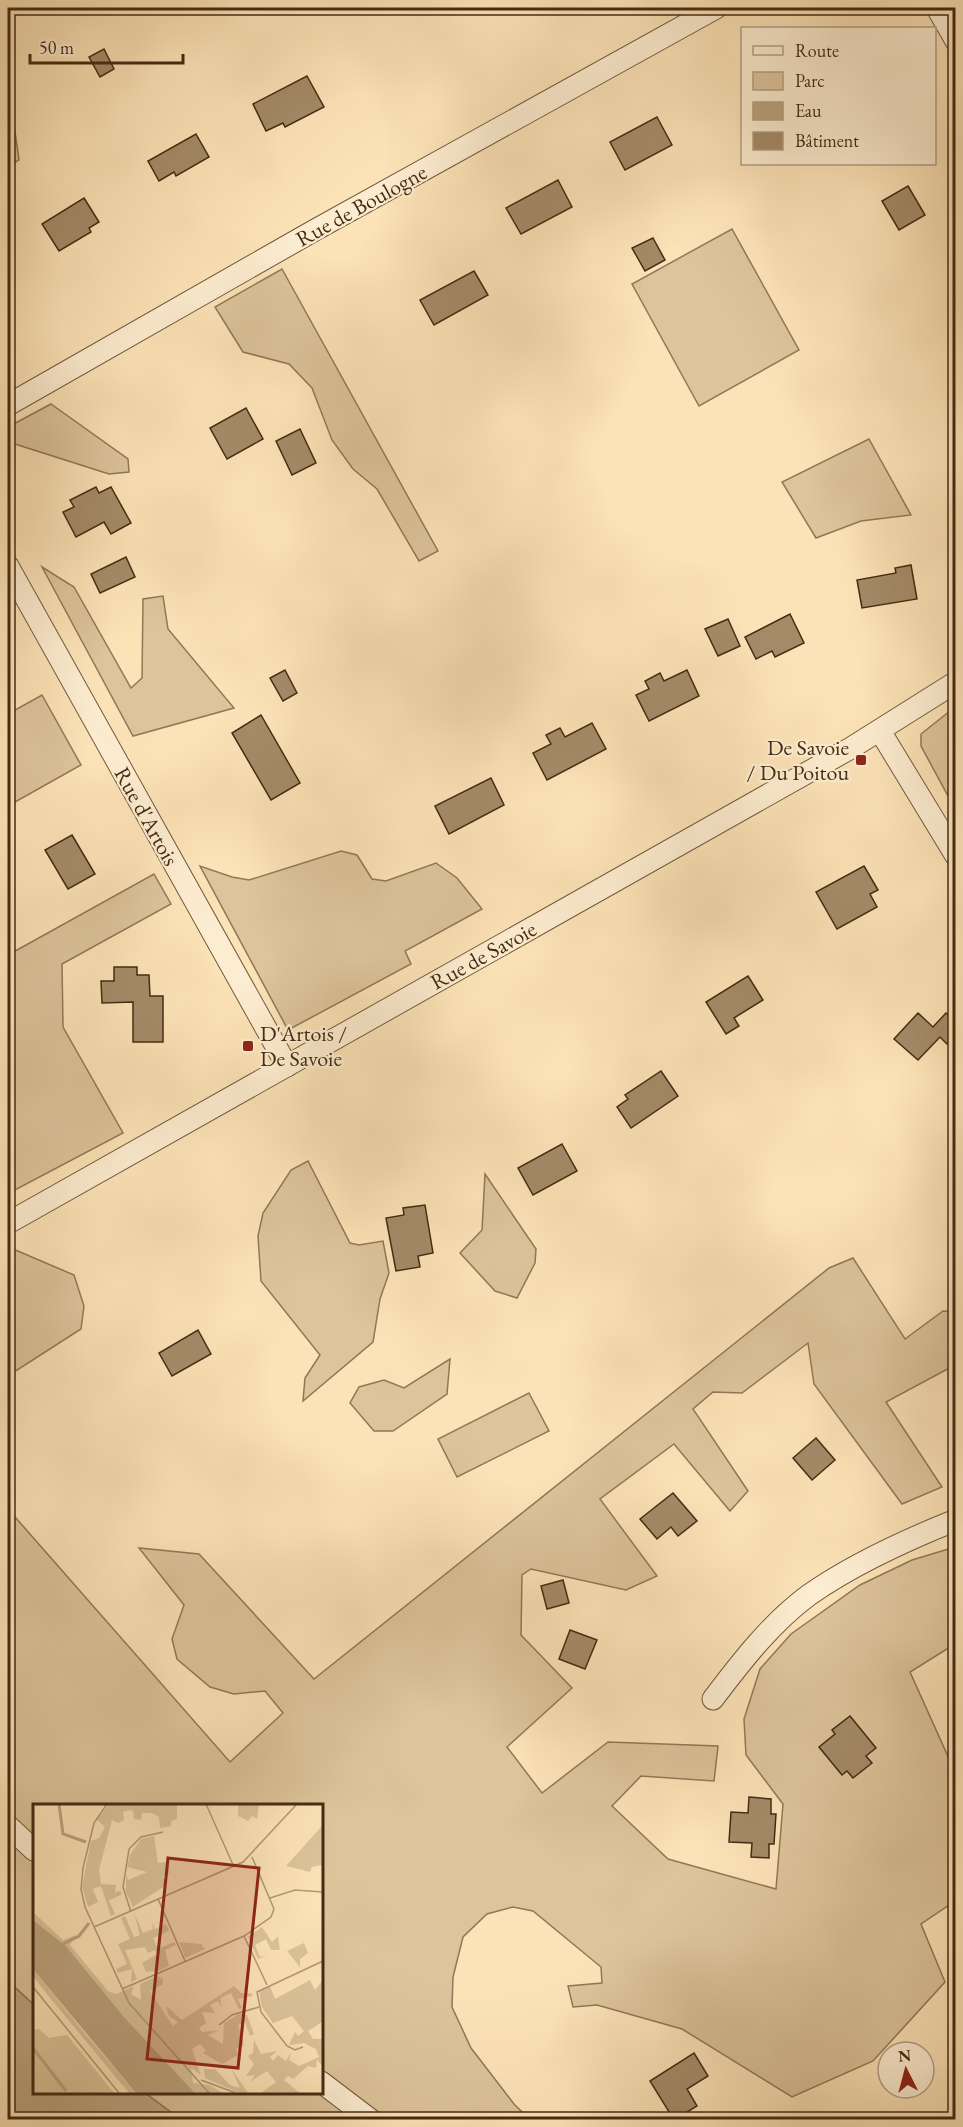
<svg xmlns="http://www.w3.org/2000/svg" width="963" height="2127" viewBox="0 0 963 2127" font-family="'EB Garamond',serif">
	<rect width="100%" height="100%" fill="#fce3b7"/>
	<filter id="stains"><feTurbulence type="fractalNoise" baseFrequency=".00333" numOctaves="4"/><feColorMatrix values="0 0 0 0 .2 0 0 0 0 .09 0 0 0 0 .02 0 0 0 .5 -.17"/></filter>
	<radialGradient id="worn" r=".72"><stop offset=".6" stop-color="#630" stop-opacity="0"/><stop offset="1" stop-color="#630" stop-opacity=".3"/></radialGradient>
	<g fill="#ddc49b" stroke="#907857" stroke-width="1.5">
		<polygon points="8,82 19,160 8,167"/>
		<polygon points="732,229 799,350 699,406 632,284"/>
		<polygon points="282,269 438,551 419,561 377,489 353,469 332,440 312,388 289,364 243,352 215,307"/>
		<polygon points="51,404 128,459 129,472 109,474 15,444 8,438 8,427"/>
		<polygon points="869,439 911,515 861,521 816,538 782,482"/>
		<polygon points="42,567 74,587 131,688 142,678 143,599 163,596 168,629 234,708 133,736"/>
		<polygon points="42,695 81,765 8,806 8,714"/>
		<polygon points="955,707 955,809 921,746 921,734"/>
		<polygon points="341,851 357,855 372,879 386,881 436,863 457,878 482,909 405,951 411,964 288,1030 200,866 232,877 249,880"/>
		<polygon points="154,874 171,904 62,964 63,1027 123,1133 13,1191 8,1190 8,955"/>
		<polygon points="308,1161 350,1243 359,1245 383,1241 389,1273 380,1299 373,1342 303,1401 305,1378 320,1355 261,1281 258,1236 263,1213 291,1170"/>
		<polygon points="485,1174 536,1249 535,1263 517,1298 495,1291 460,1253 482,1230"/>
		<polygon points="13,1249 74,1275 84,1306 81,1329 8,1376 8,1252"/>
		<polygon points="853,1258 905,1339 943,1311 955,1312 955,1365 886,1402 942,1487 902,1504 814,1384 808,1343 742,1393 713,1392 693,1409 748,1491 730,1511 674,1444 600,1499 657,1576 626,1590 531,1569 522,1575 521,1635 572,1688 507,1747 542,1793 608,1742 718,1746 714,1781 641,1776 612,1806 668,1859 776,1889 783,1804 746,1755 744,1719 760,1669 791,1634 860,1585 912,1560 955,1547 955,1644 910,1672 955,1772 955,1901 921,1924 945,1982 873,2061 792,2097 682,2029 597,2005 573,2007 568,1986 602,1983 601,1967 533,1911 513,1907 487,1914 463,1937 453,1977 452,2007 471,2048 514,2104 529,2119 180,2119 145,2093 321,2092 321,1806 34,1806 34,2005 8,1981 8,1509 230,1762 283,1713 265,1691 234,1694 210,1687 177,1659 172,1639 184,1605 139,1548 199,1554 314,1679 829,1268"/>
		<polygon points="450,1359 447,1394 393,1431 374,1431 350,1403 359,1387 384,1380 404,1388"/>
		<polygon points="529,1393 549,1431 457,1477 438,1439"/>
	</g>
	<polygon fill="#bda47f" stroke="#8d7454" stroke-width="1.5" points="8,1981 34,2005 34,2092 145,2093 180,2119 8,2119"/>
	<g fill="#a48b68" stroke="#442b13" stroke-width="1.5">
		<polygon points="104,49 114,69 100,77 89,57"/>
		<polygon points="307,76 324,107 285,127 283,123 266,131 253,104"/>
		<polygon points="657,117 672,145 625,170 610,142"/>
		<polygon points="196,134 209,157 176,176 174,172 159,181 148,161"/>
		<polygon points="558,180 572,207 521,234 506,208"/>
		<polygon points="908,186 925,215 899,230 882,201"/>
		<polygon points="84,198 99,222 89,228 91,232 59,251 42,224"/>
		<polygon points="653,238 665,260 645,271 632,248"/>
		<polygon points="474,271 488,295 434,325 420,300"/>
		<polygon points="246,408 263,439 227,459 210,428"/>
		<polygon points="300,429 316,463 292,475 276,441"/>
		<polygon points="96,487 99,493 111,487 131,523 111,534 104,522 76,537 63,512 74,507 70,500"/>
		<polygon points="126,557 135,577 100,593 91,574"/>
		<polygon points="911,565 917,599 862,608 857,580 896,573 895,568"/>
		<polygon points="790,614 804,643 775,657 772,651 756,659 745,637"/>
		<polygon points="728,619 740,646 718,656 705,629"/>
		<polygon points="285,670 297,693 283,701 270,678"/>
		<polygon points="687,670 699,696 649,721 636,695 649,689 645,681 660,673 664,681"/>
		<polygon points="261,715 300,783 271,800 232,733"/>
		<polygon points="592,723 606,749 547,780 533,753 551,744 546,735 560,728 565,737"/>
		<polygon points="491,778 504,805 449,834 435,806"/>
		<polygon points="72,835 95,874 68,889 45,850"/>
		<polygon points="864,866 878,890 870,894 877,907 837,929 816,892"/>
		<polygon points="114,967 137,967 137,975 149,975 150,996 163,996 163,1042 133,1042 133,1002 102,1003 101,981 114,981"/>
		<polygon points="748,976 763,1000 734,1018 739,1026 726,1034 706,1002"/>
		<polygon points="918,1013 933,1027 946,1013 956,1021 956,1035 947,1044 940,1037 918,1060 894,1039"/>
		<polygon points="661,1071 678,1096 631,1128 617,1107 628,1099 625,1095"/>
		<polygon points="562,1144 577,1171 533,1195 518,1168"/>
		<polygon points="425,1205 433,1253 418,1256 420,1267 396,1271 386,1218 404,1215 403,1208"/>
		<polygon points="198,1330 211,1354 172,1376 159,1353"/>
		<polygon points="816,1438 835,1460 812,1480 793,1458"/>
		<polygon points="673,1493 697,1521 678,1536 671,1527 657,1539 640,1519"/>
		<polygon points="563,1580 569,1603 547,1609 541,1586"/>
		<polygon points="570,1630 597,1640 585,1669 559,1659"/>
		<polygon points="850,1716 876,1748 866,1756 872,1763 853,1778 847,1771 842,1775 819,1747 835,1734 832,1730"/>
		<polygon points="749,1797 771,1799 771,1814 776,1814 774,1844 769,1844 769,1858 751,1857 752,1843 729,1842 731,1812 748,1813"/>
		<polygon points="694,2053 708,2076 687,2089 697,2106 674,2120 650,2081"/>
	</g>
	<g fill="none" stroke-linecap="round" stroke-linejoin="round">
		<g stroke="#72593c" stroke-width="23">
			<g id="minor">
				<polyline points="937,8 956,41"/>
				<polyline points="8,405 315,230 716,8"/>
				<polyline points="8,566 287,1066"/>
				<polyline points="880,731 956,856"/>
				<polyline points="8,1223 851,748 956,682"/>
				<path d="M713,1699C741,1662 771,1623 809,1595C853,1564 906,1540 956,1520"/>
				<polyline points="8,1826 34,1850"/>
				<polyline points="321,2082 371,2120"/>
			</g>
		</g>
		<use href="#minor" stroke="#fdedd0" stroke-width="21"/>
	</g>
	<g fill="#8f2418" stroke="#fdedd0" stroke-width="2">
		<rect x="855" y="754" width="12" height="12" rx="3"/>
		<rect x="242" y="1040" width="12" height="12" rx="3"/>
	</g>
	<g text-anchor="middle" stroke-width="4.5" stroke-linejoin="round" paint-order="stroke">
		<g font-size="22" fill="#442b13" stroke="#fdedd0">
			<text transform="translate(361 205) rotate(-29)" y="8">Rue de Boulogne</text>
			<text transform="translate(147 816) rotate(61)" y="8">Rue d'Artois</text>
			<text transform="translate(483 955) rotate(-29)" y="8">Rue de Savoie</text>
		</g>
		<g font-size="22" fill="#442b13" stroke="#fdedd0" text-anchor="end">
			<text x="849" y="755">De Savoie<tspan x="849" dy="25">/ Du Poitou</tspan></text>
			<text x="260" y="1041" text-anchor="start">D'Artois /<tspan x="260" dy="25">De Savoie</tspan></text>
		</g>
	</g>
	<g transform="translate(33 1804)">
		<rect width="290" height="290" fill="#fce3b7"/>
		<path d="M76,0H144V15L138,17V22L127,24L126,13L119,9H109L108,16L101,15L100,7L97,6L90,8L91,16L85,19L79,16L66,66L68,80L83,81L82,88L88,87V91L76,96L82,110L78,112L68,82L60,85L65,98L55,103L49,83L58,37L66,34L72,23L64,16ZM205,0H226L224,15L219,12L215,17L205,12ZM289,22V61L279,63L277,68L253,62ZM121,32L125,59L135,58L136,69L130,72L133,81L100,103L93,88V70L95,76L114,68L94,63L97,51L108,35ZM0,108L30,136L43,131L37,141L75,187L83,190L101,182L98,190L108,196L107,180L124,172L130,175V180L117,187L140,222L145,218L136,212L133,202L149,216L201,182L208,189H218L220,192L205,195L209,204L206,205L198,189L187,194L189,204L185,197L177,201L182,209L169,208L173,219L166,224L169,228L186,226L175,231L190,240L191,219L206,210L214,211L221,230L217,232L212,218L205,221L211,241L203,245L205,251L189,260L170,249L173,246L167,240L159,245L168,271L158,264L160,279L176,281L190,289H162L91,213L33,142L0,116ZM101,109L110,129L120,125L119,118L122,125L133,120L136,127L120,134L125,145L141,138L143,141L132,146L136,162L125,167L113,168L109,159L124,150L122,146L115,149L112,143L92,146L104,175L98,178L99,165L85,169L83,165L94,160L85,140L97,135L88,114L92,112L101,133L107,131ZM229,123L239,138L245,132L247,146H238L233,135L222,141L227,153L234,151L225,155L215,133ZM146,138L168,140L172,145L152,154ZM271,139L275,149L267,155V163L254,147ZM0,165L54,232L103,289H96L17,194L0,172ZM277,176L282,186L289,177V218L275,227L280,235H289V261L284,256L283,264L275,262L260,275L255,272L251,276L267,289H228L243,278L234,267L217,278L222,271L213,272L221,260L215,252L220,249L221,236L228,250L244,247L237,253L240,257L245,251L253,257L258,248L256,256L266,262L286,253L283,245L271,239L256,241L262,228L265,232L271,227L259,212L240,219L229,203L226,187L237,182L242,195ZM6,225L16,234L34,231L81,289H0V226ZM198,264L215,289H206L172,274L171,265H182L197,281L207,284Z" fill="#ddc49b"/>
		<path d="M0,116L33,142L91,213L162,289H103L0,165Z" fill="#bda47f"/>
		<path fill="none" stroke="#bda47f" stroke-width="3" d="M26,0L30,30L53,38M30,140L46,132L56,119M0,244L33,287"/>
		<path fill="none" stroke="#b29975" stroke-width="1.5" d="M74,0L61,19L50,64L48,85L52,103L96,199L176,289M173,0L201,63M237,94L262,86L290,88M125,95L152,157M98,108L90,83L96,45L108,33L130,28M61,123L210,58L264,0M211,132L234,181M0,183L86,289M89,185L211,132L238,113L241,105L219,53M186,221L199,211L226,203M270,243L262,246L254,242L228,208L224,188L290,157M168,276L203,289"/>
		<path fill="#8f2418" fill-opacity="0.15" stroke="#8f2418" stroke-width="3" d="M135,54L226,64L205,264L114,255Z"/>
		<rect width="290" height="290" fill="none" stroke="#442b13" stroke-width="3"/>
	</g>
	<rect width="963" height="2127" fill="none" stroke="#fce3b7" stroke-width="30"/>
	<rect x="9" y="9" width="945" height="2109" fill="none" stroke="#442b13" stroke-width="3"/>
	<rect x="15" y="15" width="933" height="2097" fill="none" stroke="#442b13" stroke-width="1.5"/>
	<rect x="741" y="27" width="195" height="138" fill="#fdedd0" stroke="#b39f84" stroke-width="1.5"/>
	<rect x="753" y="46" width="30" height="9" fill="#fdedd0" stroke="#b39f84" stroke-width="1.5"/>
	<text x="795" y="57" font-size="18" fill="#442b13">Route</text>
	<rect x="753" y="72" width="30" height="18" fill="#ddc49b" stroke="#b39f84" stroke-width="1.5"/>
	<text x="795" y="87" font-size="18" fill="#442b13">Parc</text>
	<rect x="753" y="102" width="30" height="18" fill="#bda47f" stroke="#b39f84" stroke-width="1.5"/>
	<text x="795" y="117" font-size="18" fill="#442b13">Eau</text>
	<rect x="753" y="132" width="30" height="18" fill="#a48b68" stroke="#b39f84" stroke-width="1.5"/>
	<text x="795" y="147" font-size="18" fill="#442b13">Bâtiment</text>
	<g transform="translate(906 2070) rotate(354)"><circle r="28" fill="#fdedd0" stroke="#b39f84" stroke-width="1.5"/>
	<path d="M0-4.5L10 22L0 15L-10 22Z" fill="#8f2418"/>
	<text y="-9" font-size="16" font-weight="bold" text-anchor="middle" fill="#442b13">N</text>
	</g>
	<path d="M30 54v9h153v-9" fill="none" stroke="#442b13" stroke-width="3"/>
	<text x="39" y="54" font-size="18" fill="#442b13" stroke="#fdedd0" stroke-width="4.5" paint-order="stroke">50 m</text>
	<rect width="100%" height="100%" filter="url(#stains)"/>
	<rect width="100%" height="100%" fill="url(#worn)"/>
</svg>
